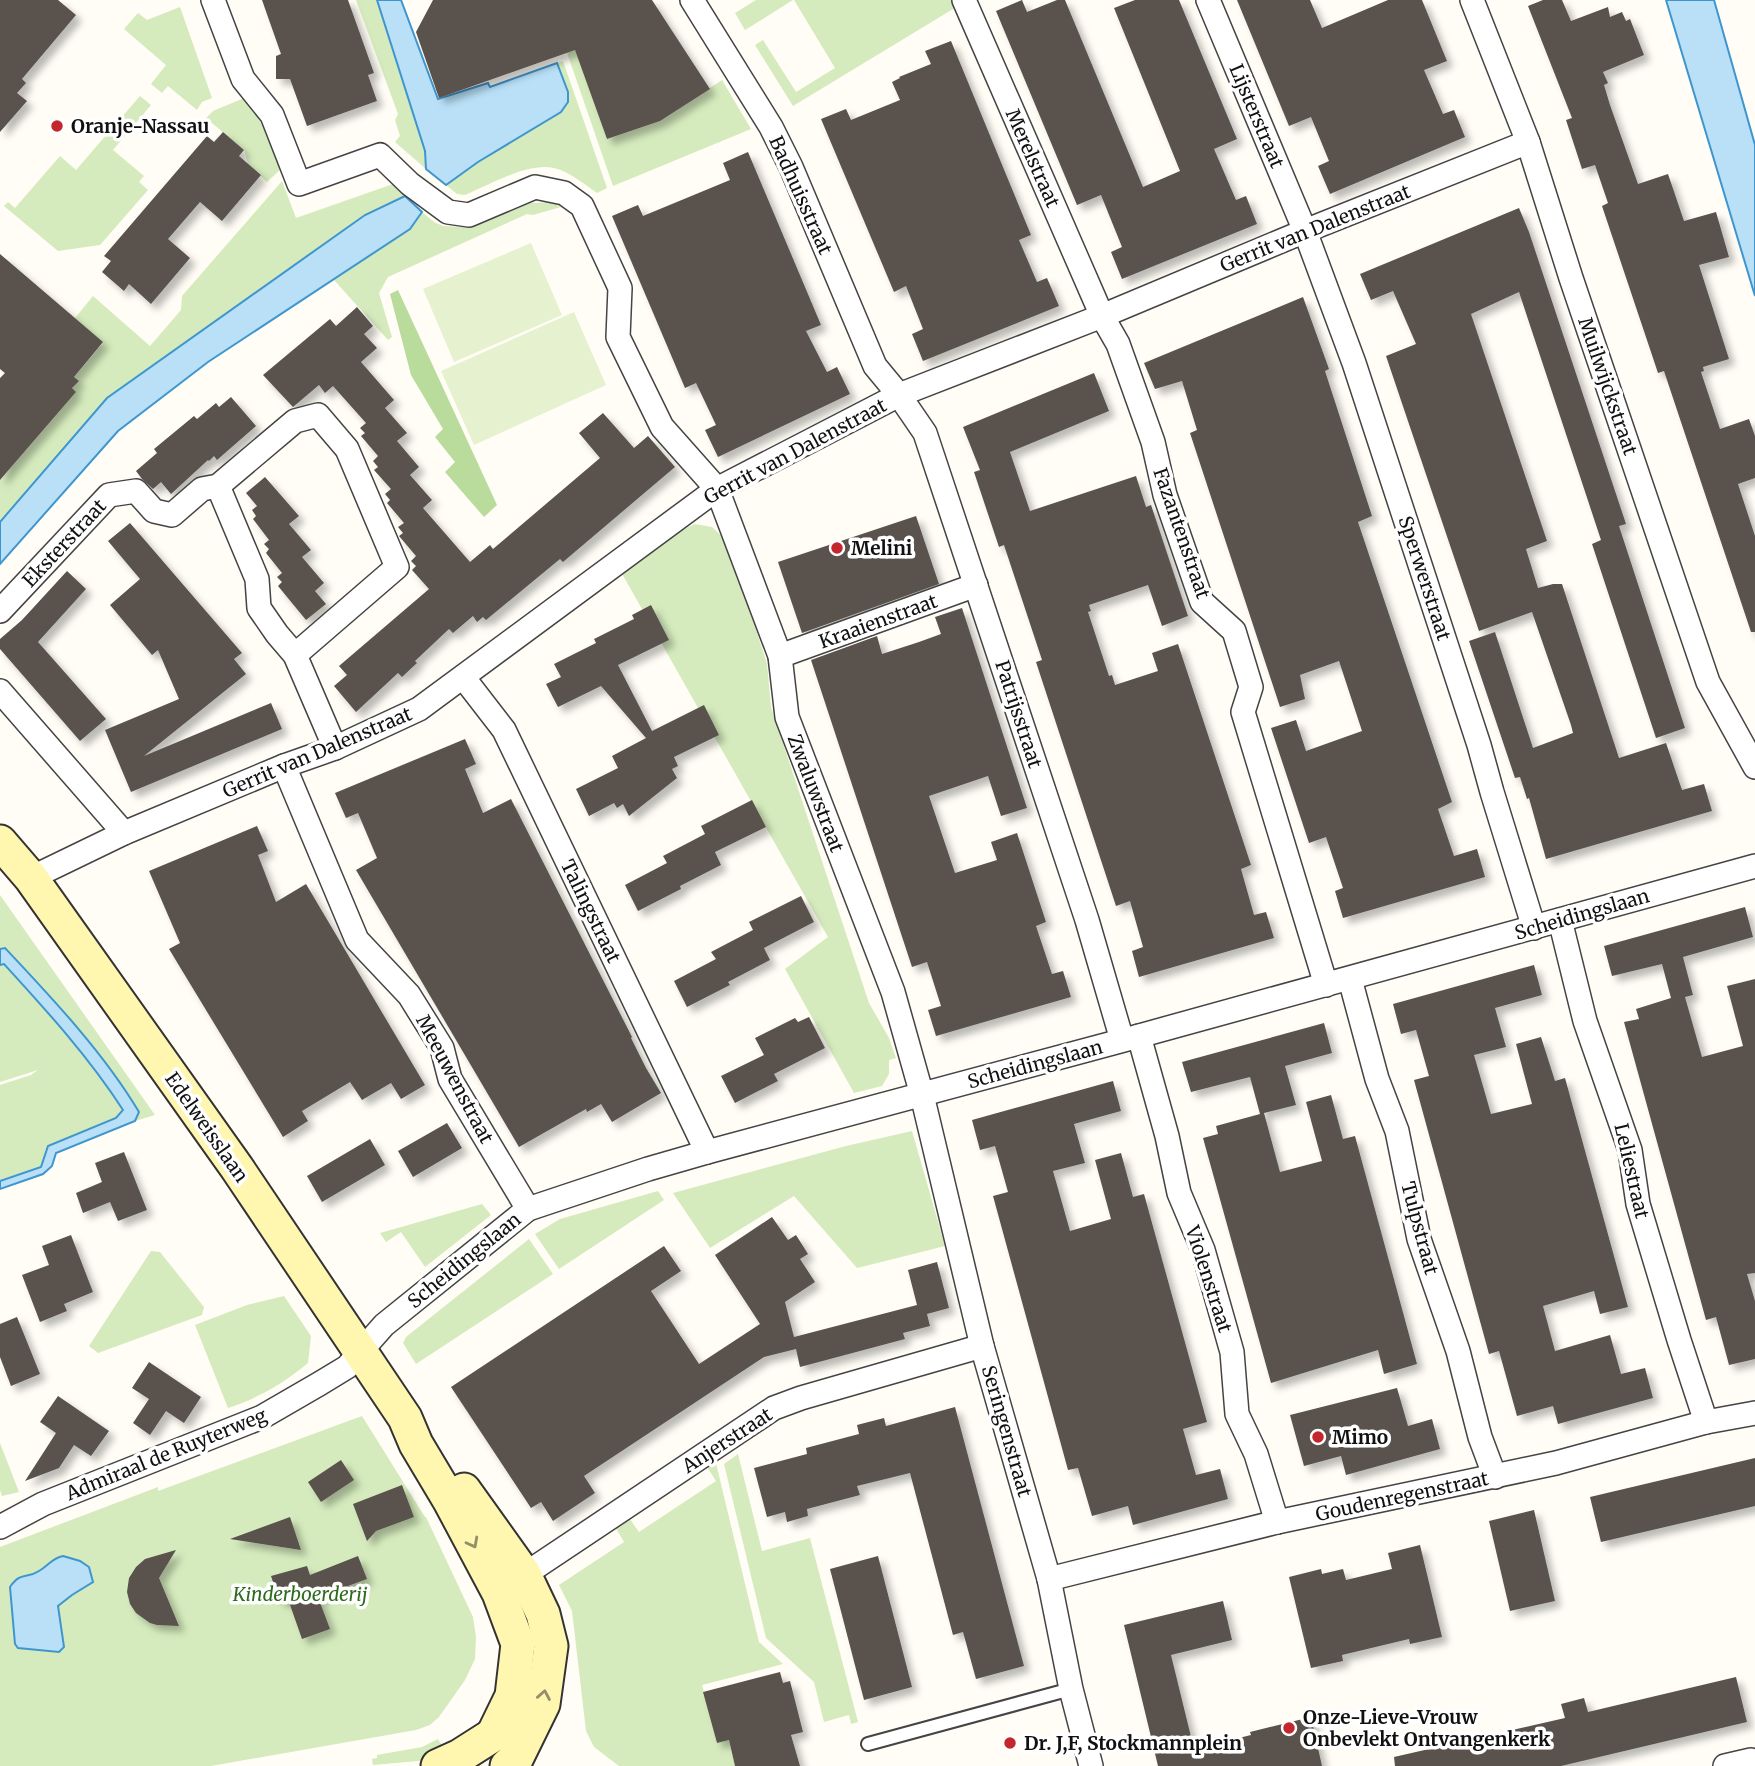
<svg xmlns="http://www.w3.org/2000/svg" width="1755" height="1766" viewBox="0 0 1755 1766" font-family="Merriweather,serif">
	<defs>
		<filter id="shadow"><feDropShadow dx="6" dy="6" stdDeviation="3.5" flood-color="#0004"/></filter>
	</defs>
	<rect width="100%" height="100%" fill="#fffdf5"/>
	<g fill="#d5ebbd">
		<polygon points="356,0 377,0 425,151 426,169 395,142 400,136 395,120 398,114"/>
		<polygon points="756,0 793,0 745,30 735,13"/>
		<polygon points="794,0 952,0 958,6 793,106 755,45 763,40 796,92 835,68"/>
		<polygon points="180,7 212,98 202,102 197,110 168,86 162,93 151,84 166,65 124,29 138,13 147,20"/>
		<polygon points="572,40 607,139 651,124 671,114 722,80 751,129 613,186 564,44"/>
		<path d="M563,61L607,188L597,193C584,184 570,172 554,168C528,162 489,185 465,195L457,194L446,185L478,162L568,91L557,63Z"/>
		<polygon points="140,96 151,105 113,150 144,176 139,182 148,190 100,245 58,251 4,206 8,202 15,208 60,156 76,170"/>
		<polygon points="244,98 271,138 281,169 267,182 248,164 244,150 206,118 213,111"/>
		<polygon points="282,181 296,218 393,184 405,196 365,215 107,398 0,522 0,480 76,392 72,388 78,381 74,377 103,343 75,318 93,296 150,346 181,310 182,296"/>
		<polygon points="552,202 561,207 533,215 527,214 388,277 379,293 392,337 388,340 334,280 410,229 422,212 434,222 443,226 468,227 531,203"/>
		<polygon points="695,524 712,527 728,542 767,664 771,707 869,1003 889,1038 896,1058 889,1060 889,1074 882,1086 854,1093 785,969 828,937 621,572 663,539"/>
		<path d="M0,895L155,1115L135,1121L139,1112C104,1052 52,999 5,948L0,949Z"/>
		<path d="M4,964C46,1010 88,1057 123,1110L116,1118L48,1146L41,1167L0,1181V1085L31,1075L38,1070L0,1082V965Z"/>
		<polygon points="912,1131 945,1246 857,1268 794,1196 710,1248 673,1193 846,1146"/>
		<polygon points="658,1191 664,1200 559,1269 535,1234 560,1219"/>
		<polygon points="482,1204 491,1215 425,1267 401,1232 386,1242 380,1233"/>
		<polygon points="529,1239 553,1274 416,1364 403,1343 406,1337"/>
		<polygon points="151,1251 160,1252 204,1307 202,1315 98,1353 89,1346"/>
		<path d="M284,1296L311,1336L308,1363C282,1384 261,1397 228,1408L195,1325L247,1305Z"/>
		<polygon points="362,1416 425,1517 426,1517 473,1617 476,1637 475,1659 465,1680 439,1717 430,1725 416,1730 211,1766 0,1766 0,1547 158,1487 158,1491"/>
		<polygon points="0,1443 19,1492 2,1496 0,1490"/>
		<polygon points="738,1454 762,1551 810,1538 858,1722 851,1724 849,1715 824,1722 814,1682 766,1638 724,1464"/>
		<polygon points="715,1459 759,1642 783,1664 702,1685 717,1743 729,1740 735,1766 619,1766 594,1747 586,1731 572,1611 559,1585 624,1542 614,1525 627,1515 639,1532 716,1481 705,1464"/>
		<polygon points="438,1739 446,1753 429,1760 373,1765 372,1759 377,1758 377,1755 422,1747"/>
	</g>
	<polygon fill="#b9dc9c" points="398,290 497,505 484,517 445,472 455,462 435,437 443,429 411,375 390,294"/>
	<g fill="#e6f2cf">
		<polygon points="531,243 562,315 454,362 423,289"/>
		<polygon points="574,312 606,385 474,445 441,371"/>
	</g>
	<g fill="#b9e0f7" stroke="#3f96cf" stroke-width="2">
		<polygon points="377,0 401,0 438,99 488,83 490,87 557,63 568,92 568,102 561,112 478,162 446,185 426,169 425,151"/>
		<polygon points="1666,0 1714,0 1755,145 1755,296"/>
		<polygon points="405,196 422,212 410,229 208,362 118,431 0,564 0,522 107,398 365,215"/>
		<path d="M5,948C52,998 104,1053 139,1112L135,1121L56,1153L52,1166L43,1174L0,1189V1181L41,1167L48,1146L116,1118L123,1110C89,1057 46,1010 4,964L0,965V949Z"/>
		<path d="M63,1556L80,1561L89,1567L93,1582L72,1595L58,1606L64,1647L59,1652L18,1648L15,1644L10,1587C21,1571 27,1579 39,1571C48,1566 52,1558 63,1556Z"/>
	</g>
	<g fill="#5a524d" filter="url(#shadow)">
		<polygon points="0,0 58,0 76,15 22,79 26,83 17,93 27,101 0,132"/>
		<polygon points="262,0 348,0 374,73 368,75 377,101 307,126 290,79 276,79 276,56 281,54"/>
		<polygon points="433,0 652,0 710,89 660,121 607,139 575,50 439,98 416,32"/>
		<polygon points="1022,0 1027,12 1057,0 1065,0 1143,187 1180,171 1114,8 1135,0 1179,0 1237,139 1214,149 1236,200 1246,196 1257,224 1122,279 1111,252 1122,247 1101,195 1077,205 996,11"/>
		<polygon points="1237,0 1310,0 1322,28 1388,0 1422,0 1447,61 1424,70 1443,114 1454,110 1465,137 1330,194 1318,166 1329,161 1311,117 1289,126"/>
		<polygon points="1543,0 1562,0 1571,21 1608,7 1610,17 1622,12 1626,21 1630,19 1644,55 1603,72 1608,83 1604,85 1610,105 1638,184 1668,174 1684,221 1716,212 1729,257 1699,265 1729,359 1703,367 1704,371 1701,372 1720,429 1749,419 1755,436 1755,478 1738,484 1755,536 1755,632 1751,632 1664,371 1658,373 1653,358 1602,206 1608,203 1595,165 1582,169 1566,120 1572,118 1528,6"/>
		<polygon points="951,41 1031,235 1019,240 1037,282 1047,278 1059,306 923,361 912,334 923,329 906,286 894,292 821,119 846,109 851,120 900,100 892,82 900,78 899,77 931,64 925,51"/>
		<polygon points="223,132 244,150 239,156 261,175 222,221 200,202 168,239 190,258 151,304 129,284 124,291 102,272 111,261 104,256 207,136 214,142"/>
		<polygon points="748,152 821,325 806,331 827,372 837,367 850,394 718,457 705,430 716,425 696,383 685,388 612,216 638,205 643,216 730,180 723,163"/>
		<polygon points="1519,208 1529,232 1626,524 1619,526 1685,728 1656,738 1592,544 1601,540 1519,292 1471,314 1547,541 1526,549 1538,588 1553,584 1562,584 1619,758 1666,743 1682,790 1704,784 1712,811 1546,859 1529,798 1527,799 1520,777 1515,778 1469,641 1495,632 1533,748 1573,733 1571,725 1532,612 1479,631 1386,356 1416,344 1393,291 1371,300 1360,274"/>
		<polygon points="0,254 103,342 74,377 79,381 72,388 76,392 0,480 0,378 5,373 0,369"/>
		<polygon points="1303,297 1329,369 1325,371 1372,516 1358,522 1452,802 1438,809 1454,856 1477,849 1485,877 1343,918 1335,891 1343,888 1326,837 1309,843 1271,728 1296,720 1306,751 1362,731 1339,661 1300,675 1305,699 1280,707 1190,433 1197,430 1182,381 1155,389 1144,363"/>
		<polygon points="357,307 373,326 364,334 377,348 361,362 394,400 385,408 407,433 397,441 419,467 410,475 432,500 423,508 470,562 490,545 493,549 600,458 579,433 603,413 634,448 648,436 675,467 563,562 560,559 486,620 483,617 477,622 473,616 453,633 449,629 415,661 417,663 402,677 398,673 356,712 334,686 347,675 339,666 429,589 412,570 416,566 411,561 416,556 399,536 403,533 398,527 404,523 387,503 390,500 385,494 391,489 374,470 378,467 373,461 378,456 361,436 365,433 360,428 366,423 333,386 325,393 319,385 293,407 263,375 330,319 336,326"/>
		<polygon points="1094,373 1109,411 1010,452 1030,511 1136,476 1146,507 1151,505 1188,616 1162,626 1148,585 1089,605 1091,611 1088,612 1109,676 1112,675 1115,685 1158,671 1152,653 1178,644 1251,865 1241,869 1254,915 1266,912 1274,938 1139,977 1132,951 1143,947 1130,901 1116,906 1036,662 1042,660 1004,545 999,547 974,472 980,470 963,427"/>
		<polygon points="231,397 256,426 217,460 214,456 209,461 208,460 171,494 161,482 153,489 142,479 136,471 157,453 154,449 194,416 197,419 216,403 219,407"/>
		<polygon points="265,477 299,516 289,524 311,550 302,557 324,583 315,591 326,604 306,620 278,586 282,582 277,577 282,573 266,553 269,549 264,544 269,540 253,519 256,516 252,510 257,506 246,493"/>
		<polygon points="916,516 939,584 802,633 778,562"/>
		<polygon points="130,523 242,653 234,659 246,674 144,756 271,703 282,729 131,792 105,730 179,699 158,650 152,655 110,605 140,579 108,541"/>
		<polygon points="67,571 86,589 38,642 106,719 80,741 0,649 0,639 22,620"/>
		<polygon points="651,605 669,640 618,665 652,731 704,705 719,735 674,757 678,766 672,769 677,778 629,816 623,804 617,808 614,803 589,816 576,789 618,768 612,756 646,738 601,686 558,707 546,684 561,677 554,664 596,643 594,639 634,619 632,615"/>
		<polygon points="962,608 1027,808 1001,816 988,776 929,796 955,873 997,860 991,842 1017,833 1046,922 1036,926 1052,974 1063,971 1071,997 936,1036 928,1010 941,1006 927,962 912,967 811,660 877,636 882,654 919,642 941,634 935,617"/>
		<polygon points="465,739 476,764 465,769 483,813 511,799 632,1037 631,1038 646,1068 661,1093 612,1122 601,1104 587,1112 586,1109 519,1147 356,870 377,858 358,813 346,818 335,793"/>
		<polygon points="752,800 766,827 715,852 721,865 680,886 681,889 638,911 625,885 667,863 663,856 705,834 701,826"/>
		<polygon points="257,826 268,851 258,855 276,902 306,884 425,1085 401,1099 391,1083 362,1100 350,1082 302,1111 308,1121 283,1137 169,949 180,943 149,871"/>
		<polygon points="801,896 814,922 764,948 770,960 728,982 730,985 687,1007 674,981 716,959 711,952 753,930 749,922"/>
		<polygon points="1745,907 1753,937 1683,957 1693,995 1685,997 1702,1057 1743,1046 1727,986 1755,979 1755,1273 1747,1274 1755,1301 1755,1359 1729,1365 1716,1317 1706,1320 1624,1022 1639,1019 1636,1009 1671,998 1662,964 1612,976 1604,946"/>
		<polygon points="1534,965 1542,995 1495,1008 1506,1047 1474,1055 1491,1114 1532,1104 1516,1044 1541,1037 1555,1081 1565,1078 1628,1307 1600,1314 1594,1291 1543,1306 1555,1351 1610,1335 1621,1374 1645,1368 1653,1398 1558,1424 1553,1406 1517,1416 1499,1351 1489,1354 1414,1080 1429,1076 1416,1030 1401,1034 1393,1004"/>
		<polygon points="809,1017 825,1048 774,1074 778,1081 735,1103 721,1076 764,1055 755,1038 795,1018 798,1022"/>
		<polygon points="1324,1023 1332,1053 1285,1066 1296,1105 1264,1113 1280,1172 1322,1161 1306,1102 1331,1095 1343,1139 1355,1136 1417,1364 1384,1374 1378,1350 1271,1383 1203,1138 1218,1134 1216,1126 1260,1114 1250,1077 1191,1092 1182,1062"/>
		<polygon points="1113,1081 1121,1111 1074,1124 1085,1163 1053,1171 1070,1231 1111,1219 1095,1160 1121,1153 1133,1197 1144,1194 1207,1422 1183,1429 1196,1475 1220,1469 1228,1499 1133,1525 1128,1506 1092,1516 1078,1468 1068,1470 993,1196 1008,1192 995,1146 980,1150 972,1120"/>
		<polygon points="447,1123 462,1148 413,1177 398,1151"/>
		<polygon points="370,1139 385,1165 322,1202 307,1176"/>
		<polygon points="124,1152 147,1210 118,1221 110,1202 83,1213 76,1193 102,1182 95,1163"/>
		<polygon points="772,1217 788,1240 796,1235 808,1254 800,1259 815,1282 785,1302 794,1337 917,1305 908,1270 937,1262 949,1308 927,1314 930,1326 903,1333 905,1339 800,1367 796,1349 764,1357 584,1476 595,1493 553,1521 541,1502 531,1508 451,1387 664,1246 681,1271 651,1291 699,1364 760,1324 715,1255"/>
		<polygon points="71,1235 93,1292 64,1304 67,1311 40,1322 22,1275 49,1265 42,1246"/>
		<polygon points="17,1317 40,1374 11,1386 0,1357 0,1324"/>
		<polygon points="149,1362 201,1397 184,1423 166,1411 150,1435 133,1423 149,1399 132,1388"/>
		<polygon points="1397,1388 1408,1426 1432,1419 1440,1449 1346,1475 1341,1456 1304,1466 1290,1415"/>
		<polygon points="58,1396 109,1431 91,1456 74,1445 59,1468 25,1481 56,1433 40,1422"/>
		<polygon points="955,1407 1024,1666 976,1679 963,1632 953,1635 910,1473 857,1486 860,1495 807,1509 808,1516 787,1522 785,1512 767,1517 754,1468 807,1454 806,1448 859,1434 857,1425 884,1418 886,1426"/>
		<polygon points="1755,1458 1755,1506 1601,1542 1590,1497"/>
		<polygon points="341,1460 354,1480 321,1502 308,1482"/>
		<polygon points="402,1485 414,1517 376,1531 367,1541 353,1504"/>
		<polygon points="1534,1510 1555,1601 1510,1611 1489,1521"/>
		<polygon points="290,1517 301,1550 230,1539"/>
		<polygon points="1420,1545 1442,1637 1410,1644 1409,1639 1342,1655 1343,1661 1311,1668 1289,1577 1321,1569 1322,1574 1343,1569 1346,1580 1392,1569 1388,1553"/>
		<polygon points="176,1550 159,1578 179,1626 157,1625 150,1623 136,1613 130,1604 127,1592 129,1578 136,1567 145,1559"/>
		<polygon points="358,1556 367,1579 318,1597 330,1629 302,1639 289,1602 279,1600 271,1576 307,1566 310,1575"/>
		<polygon points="878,1556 912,1687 864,1700 830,1569"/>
		<polygon points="1223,1601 1232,1640 1171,1655 1194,1749 1251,1735 1250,1732 1311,1717 1322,1766 1158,1766 1124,1625"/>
		<polygon points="780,1672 783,1683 790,1681 803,1732 791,1735 800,1766 735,1766 729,1740 717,1743 703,1692"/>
		<polygon points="1736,1677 1747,1722 1561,1766 1395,1766 1394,1757 1565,1718 1561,1704 1584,1698 1588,1712"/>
	</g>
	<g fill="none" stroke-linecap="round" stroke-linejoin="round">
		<g stroke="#444" stroke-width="16">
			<polyline id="lane" points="868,1744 1071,1689"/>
		</g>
		<g stroke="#444" stroke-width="26">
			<g id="street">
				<polyline points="213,0 243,79 272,115 299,184 380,155 410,184 448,212 469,215 535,187 564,193 582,206 620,288 618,337 662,427 717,489 780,656 787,717 893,992 922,1095 982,1346 1049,1579 1071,1689 1091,1766"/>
				<polyline points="692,0 771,127 791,167 875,366 899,395 925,433 1087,920 1122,1040"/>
				<polyline points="964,0 1102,316 1118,344 1153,442 1165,495 1202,602 1234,631 1251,687 1243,712 1326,985"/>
				<polyline points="1208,0 1305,231 1354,363 1479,745 1492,792 1534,928"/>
				<polyline points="1472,0 1528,142 1571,278 1708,682 1755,767"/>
				<polyline points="218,486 257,579 259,608 277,634 295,655 335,748"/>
				<polyline points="0,611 109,495 136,491 154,511 172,515 202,489 218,486 295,421 318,415 347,449 397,567 295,655"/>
				<polyline points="780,656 976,585"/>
				<polyline points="463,677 504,730 707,1152"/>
				<polyline points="0,691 124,833"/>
				<polyline points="284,766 357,940 409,995 442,1048 450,1079 528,1209"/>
				<polyline points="31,878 124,833 284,766 335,748 419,709 717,489 899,395 1102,316 1305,231 1528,142"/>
				<polyline points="1560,920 1585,1021 1630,1150 1638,1204 1679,1340 1706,1422"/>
				<polyline points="1350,979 1377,1079 1397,1131 1419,1239 1458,1351 1480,1437 1495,1477"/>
				<polyline points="1139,1036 1167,1136 1179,1193 1203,1250 1232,1352 1237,1414 1256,1454 1277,1522"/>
				<polyline points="0,1527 43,1504 262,1417 319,1384 347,1367 384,1325 528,1209 648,1169 707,1152 1139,1036 1755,866"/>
				<polyline points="1049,1579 1277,1522 1556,1463 1706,1422 1755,1413"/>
				<polyline points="512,1583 774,1408 801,1398 982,1346"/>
				<polyline points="1725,1766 1751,1760 1752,1766"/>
			</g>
		</g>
		<g stroke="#333" stroke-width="37">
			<g id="secondary">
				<polyline points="0,842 31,878 237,1168 405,1418 416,1444 450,1501 499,1593 518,1644 512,1696 493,1735"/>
				<polyline points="464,1490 524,1574 543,1614 551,1646 543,1704 517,1757 507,1766"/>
				<polyline points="438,1766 460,1756 493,1735"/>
			</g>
		</g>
		<use href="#lane" stroke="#fff" stroke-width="12"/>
		<use href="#street" stroke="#fff" stroke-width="23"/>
		<use href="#secondary" stroke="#fff6b0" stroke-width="33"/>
	</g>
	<defs><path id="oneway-chevron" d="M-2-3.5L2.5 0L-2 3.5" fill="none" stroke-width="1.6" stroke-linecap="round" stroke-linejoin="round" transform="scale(1.75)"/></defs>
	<g stroke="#948f68">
		<use href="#oneway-chevron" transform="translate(473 1543) rotate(62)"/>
		<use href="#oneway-chevron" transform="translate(544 1695) rotate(-80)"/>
	</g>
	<g fill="#c4262e" stroke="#fff" stroke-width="2.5">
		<circle cx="57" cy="126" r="7"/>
		<circle cx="837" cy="548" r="7"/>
		<circle cx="1318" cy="1437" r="7"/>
		<circle cx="1289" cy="1728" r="7"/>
		<circle cx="1010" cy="1743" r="7"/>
	</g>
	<g text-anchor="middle" stroke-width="7" stroke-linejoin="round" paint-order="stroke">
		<g font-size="19" fill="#111" stroke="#fff">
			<text transform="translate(1257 116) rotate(67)" y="7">Lijsterstraat</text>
			<text transform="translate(1033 158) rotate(66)" y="7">Merelstraat</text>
			<text transform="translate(801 195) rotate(66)" y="7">Badhuisstraat</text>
			<text transform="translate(1315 228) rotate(-22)" y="7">Gerrit van Dalenstraat</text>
			<text transform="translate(1608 386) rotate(71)" y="7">Muilwijckstraat</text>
			<text transform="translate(795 451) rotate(-28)" y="7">Gerrit van Dalenstraat</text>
			<text transform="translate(1182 533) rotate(71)" y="7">Fazantenstraat</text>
			<text transform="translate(64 543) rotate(-47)" y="7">Eksterstraat</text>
			<text transform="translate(1425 578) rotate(72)" y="7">Sperwerstraat</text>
			<text transform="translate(878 621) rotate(-20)" y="7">Kraaienstraat</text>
			<text transform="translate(1019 714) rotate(72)" y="7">Patrijsstraat</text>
			<text transform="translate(317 752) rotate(-23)" y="7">Gerrit van Dalenstraat</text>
			<text transform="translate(816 793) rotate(69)" y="7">Zwaluwstraat</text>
			<text transform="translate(591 911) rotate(64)" y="7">Talingstraat</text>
			<text transform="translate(1582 914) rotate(-16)" y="7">Scheidingslaan</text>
			<text transform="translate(1035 1064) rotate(-15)" y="7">Scheidingslaan</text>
			<text transform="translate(455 1079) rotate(62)" y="7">Meeuwenstraat</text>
			<text transform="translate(207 1127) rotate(55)" y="7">Edelweisslaan</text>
			<text transform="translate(1632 1171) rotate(77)" y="7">Leliestraat</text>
			<text transform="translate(1420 1228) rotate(75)" y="7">Tulpstraat</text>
			<text transform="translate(464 1260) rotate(-39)" y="7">Scheidingslaan</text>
			<text transform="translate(1209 1279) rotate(72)" y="7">Violenstraat</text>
			<text transform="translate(1007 1431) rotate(74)" y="7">Seringenstraat</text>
			<text transform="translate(727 1440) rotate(-33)" y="7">Anjerstraat</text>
			<text transform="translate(166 1454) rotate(-22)" y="7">Admiraal de Ruyterweg</text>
			<text transform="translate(1402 1496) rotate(-12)" y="7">Goudenregenstraat</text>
		</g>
		<g font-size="19" font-weight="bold" fill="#111" stroke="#fff" text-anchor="start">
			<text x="71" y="133">Oranje-Nassau</text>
			<text x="851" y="555">Melini</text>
			<text x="1332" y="1444">Mimo</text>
			<text x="1303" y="1724">Onze-Lieve-Vrouw<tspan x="1303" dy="22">Onbevlekt Ontvangenkerk</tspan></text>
			<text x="1024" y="1750">Dr. J,F, Stockmannplein</text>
		</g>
		<g font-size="19" font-style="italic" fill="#2f6b1f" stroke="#fff">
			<text x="300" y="1601">Kinderboerderij</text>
		</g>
	</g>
</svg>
